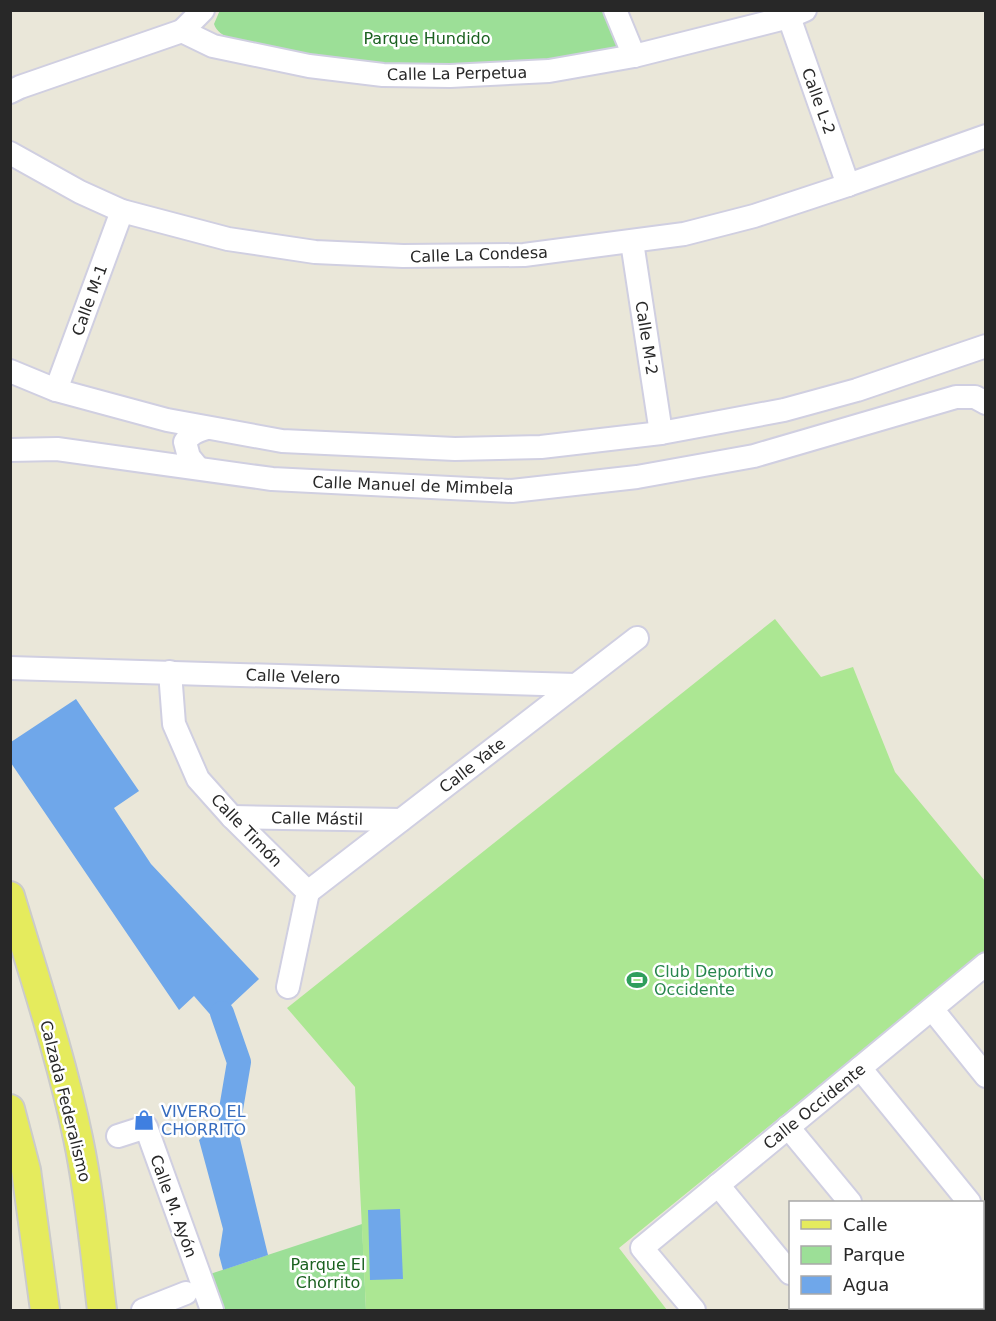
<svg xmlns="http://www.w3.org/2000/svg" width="996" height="1321" viewBox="0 0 996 1321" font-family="'DejaVu Sans',sans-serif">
	<rect width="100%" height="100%" fill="#eae7d9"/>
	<g fill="#9cdf97">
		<path d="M220,10H609L622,41L617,52C500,66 367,75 253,43C240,40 219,39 214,24Z"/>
		<polygon points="362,1224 366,1310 221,1310 207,1275"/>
	</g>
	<polygon fill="#ace793" points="775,619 821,677 853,667 895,772 985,881 985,951 619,1248 667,1310 366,1310 355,1087 287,1008"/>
	<g fill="#6fa7ea">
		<polygon points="76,699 139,791 114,808 151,864 259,979 215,1020 194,996 179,1010 11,763 11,742"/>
		<polygon points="234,1114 268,1255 223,1270 219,1255 223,1229 199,1140 225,1116"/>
		<polygon points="400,1209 403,1279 370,1280 368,1210"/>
	</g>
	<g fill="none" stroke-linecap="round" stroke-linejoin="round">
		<polyline stroke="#6fa7ea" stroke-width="24" points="222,1013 239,1062 230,1115"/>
		<g stroke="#d0cfe1" stroke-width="26">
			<g id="minor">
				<polyline points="615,10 634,56"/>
				<polyline points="789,17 848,185"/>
				<polyline points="182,31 203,10"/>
				<polyline points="10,92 20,87 182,31 213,46 309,66 383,75 450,76 549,71 634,56 789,17 805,10"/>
				<polyline points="10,153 80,192 122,211 228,239 315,252 403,256 524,255 684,234 754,216 848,185 986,136"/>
				<polyline points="632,242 661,433"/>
				<polyline points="10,371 56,390 167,420 282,441 455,449 541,447 661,433 784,410 857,390 986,346"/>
				<polyline points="56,390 122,211"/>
				<polyline points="10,450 57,449 272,479 512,491 637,477 754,456 956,397 975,397 986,403"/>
				<path d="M198,468L189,457L185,442C190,434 197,431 207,428"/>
				<polyline points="10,668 576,685"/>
				<polyline points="170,672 174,724 198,779 232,817 308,892"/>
				<polyline points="232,817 401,820"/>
				<polyline points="308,892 637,638"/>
				<polyline points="288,987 308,892"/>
				<polyline points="932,1009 986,1076"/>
				<polyline points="860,1068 969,1202"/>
				<polyline points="788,1127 850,1202"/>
				<polyline points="118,1136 146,1127 212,1310"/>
				<polyline points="718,1185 790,1273"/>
				<polyline points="982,1219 986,1222"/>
				<polyline points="818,1308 821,1310"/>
				<polyline points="935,1308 938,1310"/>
				<polyline points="143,1310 186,1293"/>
				<polyline points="694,1310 642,1248 986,964"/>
			</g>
		</g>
		<g stroke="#cbcbcb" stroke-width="32">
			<g id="major">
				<path d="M10,896C34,976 61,1056 78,1138C90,1195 95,1253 102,1310"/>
				<polyline points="10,1109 26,1170 45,1310"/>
			</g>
		</g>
		<use href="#minor" stroke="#fff" stroke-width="22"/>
		<use href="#major" stroke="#e5eb5d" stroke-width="28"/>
	</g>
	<defs>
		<g id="stadium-bare" transform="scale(1.62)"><path d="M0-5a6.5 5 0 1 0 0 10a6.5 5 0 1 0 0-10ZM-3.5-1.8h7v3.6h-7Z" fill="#2e9e5b" stroke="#fff" stroke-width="2.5" paint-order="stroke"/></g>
		<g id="shop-bare" transform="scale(1.62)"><path d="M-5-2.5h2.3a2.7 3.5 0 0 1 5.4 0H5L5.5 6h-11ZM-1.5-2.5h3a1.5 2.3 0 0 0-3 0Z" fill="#3f7fe0" stroke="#fff" stroke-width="2.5" paint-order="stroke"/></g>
	</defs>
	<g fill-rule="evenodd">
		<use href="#stadium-bare" x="637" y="980"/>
		<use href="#shop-bare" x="144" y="1120"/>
	</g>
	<g text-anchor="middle" stroke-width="5" stroke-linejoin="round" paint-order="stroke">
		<g font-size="16" fill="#1b6120" stroke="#fff">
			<text x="427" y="44">Parque Hundido</text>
			<text x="328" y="1270">Parque El<tspan x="328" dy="18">Chorrito</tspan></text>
		</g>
		<g font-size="16" fill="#282828" stroke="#fff">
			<text transform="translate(457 73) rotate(-1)" y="6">Calle La Perpetua</text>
			<text transform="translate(819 101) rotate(70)" y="6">Calle L-2</text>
			<text transform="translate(479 254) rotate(-2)" y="6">Calle La Condesa</text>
			<text transform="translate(89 300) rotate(-70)" y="6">Calle M-1</text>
			<text transform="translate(647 338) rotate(81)" y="6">Calle M-2</text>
			<text transform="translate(413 485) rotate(2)" y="6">Calle Manuel de Mimbela</text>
			<text transform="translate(293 676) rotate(2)" y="6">Calle Velero</text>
			<text transform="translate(472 765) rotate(-38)" y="6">Calle Yate</text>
			<text transform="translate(317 818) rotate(1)" y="6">Calle Mástil</text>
			<text transform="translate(247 830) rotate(46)" y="6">Calle Timón</text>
			<text transform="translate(66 1101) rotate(76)" y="6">Calzada Federalismo</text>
			<text transform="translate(814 1106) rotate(-39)" y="6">Calle Occidente</text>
			<text transform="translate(174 1206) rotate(70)" y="6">Calle M. Ayón</text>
		</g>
		<g font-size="16" fill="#27864d" stroke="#fff" text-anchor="start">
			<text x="654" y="977">Club Deportivo<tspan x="654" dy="18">Occidente</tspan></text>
		</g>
		<g font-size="16" fill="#366cbe" stroke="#fff" text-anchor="start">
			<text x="161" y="1117">VIVERO EL<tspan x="161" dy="18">CHORRITO</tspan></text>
		</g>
	</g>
	<rect width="996" height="1321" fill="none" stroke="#282828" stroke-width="24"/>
	<rect x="789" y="1201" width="195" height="108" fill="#ffffff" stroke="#a9a9a9" stroke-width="1.5"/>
	<rect x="801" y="1220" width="30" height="9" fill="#e5eb5d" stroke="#a9a9a9" stroke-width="1.5"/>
	<text x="843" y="1231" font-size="18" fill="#282828">Calle</text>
	<rect x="801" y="1246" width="30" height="18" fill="#9cdf97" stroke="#a9a9a9" stroke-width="1.5"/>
	<text x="843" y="1261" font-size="18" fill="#282828">Parque</text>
	<rect x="801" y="1276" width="30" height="18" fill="#6fa7ea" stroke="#a9a9a9" stroke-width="1.5"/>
	<text x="843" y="1291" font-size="18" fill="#282828">Agua</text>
</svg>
